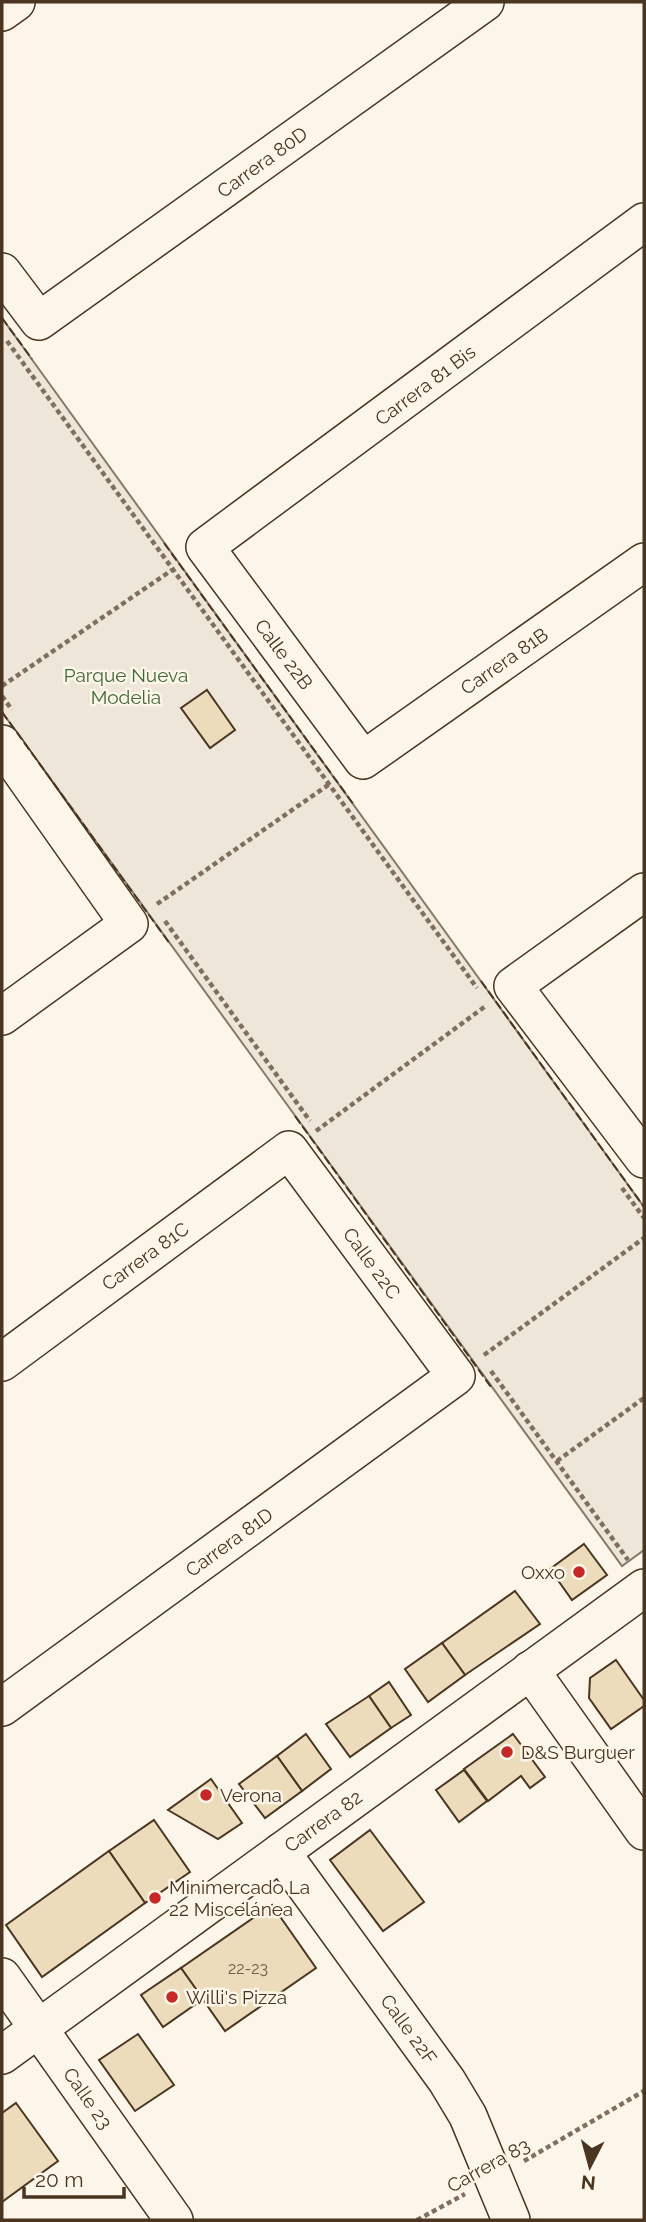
<svg xmlns="http://www.w3.org/2000/svg" width="646" height="2222" viewBox="0 0 646 2222" font-family="Raleway,sans-serif">
	<rect width="100%" height="100%" fill="#fbf6e9"/>
	<polygon fill="#ede6d9" stroke="#887966" stroke-width="2" points="2,318 644,1207 644,1550 622,1566 2,712"/>
	<g fill="#ecdcbc" stroke="#4a3520" stroke-width="2">
		<polygon points="207,690 235,730 210,748 181,708"/>
		<polygon points="584,1544 607,1575 572,1600 550,1569"/>
		<polygon points="515,1591 540,1624 465,1675 442,1643"/>
		<polygon points="442,1643 465,1675 428,1702 405,1669"/>
		<polygon points="616,1660 644,1700 644,1706 611,1729 589,1698 590,1678"/>
		<polygon points="389,1682 411,1715 391,1728 369,1696"/>
		<polygon points="369,1696 391,1728 350,1757 326,1724"/>
		<polygon points="306,1734 331,1769 302,1791 277,1756"/>
		<polygon points="513,1734 545,1777 530,1788 521,1776 488,1801 464,1769"/>
		<polygon points="277,1756 302,1791 265,1818 239,1784"/>
		<polygon points="464,1770 487,1801 459,1822 436,1790"/>
		<polygon points="211,1779 242,1823 218,1839 168,1810"/>
		<polygon points="154,1820 190,1872 145,1903 109,1851"/>
		<polygon points="370,1830 424,1902 383,1931 330,1860"/>
		<polygon points="109,1851 145,1903 42,1977 6,1925"/>
		<polygon points="272,1905 316,1968 225,2031 181,1968"/>
		<polygon points="181,1968 203,1999 163,2027 141,1995"/>
		<polygon points="138,2034 174,2085 135,2111 99,2060"/>
		<polygon points="16,2103 58,2161 2,2202 2,2113"/>
	</g>
	<g fill="none" stroke-linecap="round" stroke-linejoin="round">
		<g stroke="#4a3520" stroke-width="40">
			<g id="minor">
				<polyline points="2,12 16,2"/>
				<polyline points="644,222 205,547 363,760 644,562"/>
				<polyline points="2,272 39,321 485,2"/>
				<polyline points="2,744 129,924 2,1016"/>
				<polyline points="644,892 513,986 644,1159"/>
				<polyline points="2,1362 289,1150 456,1376 2,1707"/>
				<polyline points="530,1670 644,1831"/>
				<polyline points="281,1852 447,2081 468,2116 511,2220"/>
				<polyline points="2,1977 174,2220"/>
				<polyline points="2,2055 644,1588"/>
			</g>
		</g>
		<g stroke="#7f6f5c" stroke-width="4.5" stroke-dasharray="5 3.5" stroke-linecap="butt">
			<polyline points="7,341 477,988"/>
			<polyline points="2,686 172,570"/>
			<polyline points="2,696 12,710"/>
			<polyline points="157,904 331,783"/>
			<polyline points="165,921 310,1121"/>
			<polyline points="316,1131 487,1005"/>
			<polyline points="622,1188 644,1218"/>
			<polyline points="484,1355 644,1238"/>
			<polyline points="491,1371 628,1560"/>
			<polyline points="557,1461 644,1398"/>
			<polyline points="524,2161 644,2091"/>
			<polyline points="417,2220 465,2194"/>
		</g>
		<use href="#minor" stroke="#fbf6e9" stroke-width="37"/>
		<g stroke="#4a3520" stroke-width="2" stroke-dasharray="9 3.5" stroke-linecap="butt">
			<polyline points="2,318 32,359"/>
			<polyline points="164,543 354,805"/>
			<polyline points="2,712 170,944"/>
			<polyline points="481,981 644,1207"/>
			<polyline points="295,1116 491,1387"/>
		</g>
	</g>
	<g fill="#c62828" stroke="#fbf6e9" stroke-width="2.5">
		<circle cx="579" cy="1572" r="7"/>
		<circle cx="507" cy="1752" r="7"/>
		<circle cx="206" cy="1795" r="7"/>
		<circle cx="155" cy="1898" r="7"/>
		<circle cx="172" cy="1997" r="7"/>
	</g>
	<g text-anchor="middle" stroke-width="5" stroke-linejoin="round" paint-order="stroke">
		<g font-size="16" fill="#725f47">
			<text x="248" y="1974">22-23</text>
		</g>
		<g font-size="19" fill="#4a3520" stroke="#fbf6e9">
			<text transform="translate(262 162) rotate(-36)" y="7">Carrera 80D</text>
			<text transform="translate(425 385) rotate(-37)" y="7">Carrera 81 Bis</text>
			<text transform="translate(284 654) rotate(53)" y="7">Calle 22B</text>
			<text transform="translate(504 661) rotate(-35)" y="7">Carrera 81B</text>
			<text transform="translate(145 1256) rotate(-36)" y="7">Carrera 81C</text>
			<text transform="translate(372 1263) rotate(54)" y="7">Calle 22C</text>
			<text transform="translate(229 1542) rotate(-36)" y="7">Carrera 81D</text>
			<text transform="translate(323 1821) rotate(-36)" y="7">Carrera 82</text>
			<text transform="translate(409 2029) rotate(54)" y="7">Calle 22F</text>
			<text transform="translate(88 2098) rotate(55)" y="7">Calle 23</text>
			<text transform="translate(488 2165) rotate(-29)" y="7">Carrera 83</text>
		</g>
		<g font-size="19" fill="#436837" stroke="#fbf6e9">
			<text x="126" y="682">Parque Nueva<tspan x="126" dy="22">Modelia</tspan></text>
		</g>
		<g font-size="19" fill="#4a3520" stroke="#fbf6e9" text-anchor="start">
			<text x="565" y="1579" text-anchor="end">Oxxo</text>
			<text x="521" y="1759">D&amp;S Burguer</text>
			<text x="220" y="1802">Verona</text>
			<text x="169" y="1894">Minimercado La<tspan x="169" dy="22">22 Miscelánea</tspan></text>
			<text x="186" y="2004">Willi's Pizza</text>
		</g>
	</g>
	<rect width="646" height="2222" fill="none" stroke="#4a3520" stroke-width="7"/>
	<g transform="translate(590 2166) rotate(186)" stroke="#fbf6e9" stroke-width="5" paint-order="stroke">
	<path d="M0-5L12 26L0 18L-12 26Z" fill="#4a3520"/>
	<text y="-10" font-size="19" font-weight="bold" text-anchor="middle" fill="#4a3520">N</text>
	</g>
	<path d="M24 2187v10h100v-10" fill="none" stroke="#4a3520" stroke-width="3.5"/>
	<text x="35" y="2187" font-size="21" fill="#4a3520" stroke="#fbf6e9" stroke-width="5" paint-order="stroke">20 m</text>
</svg>
